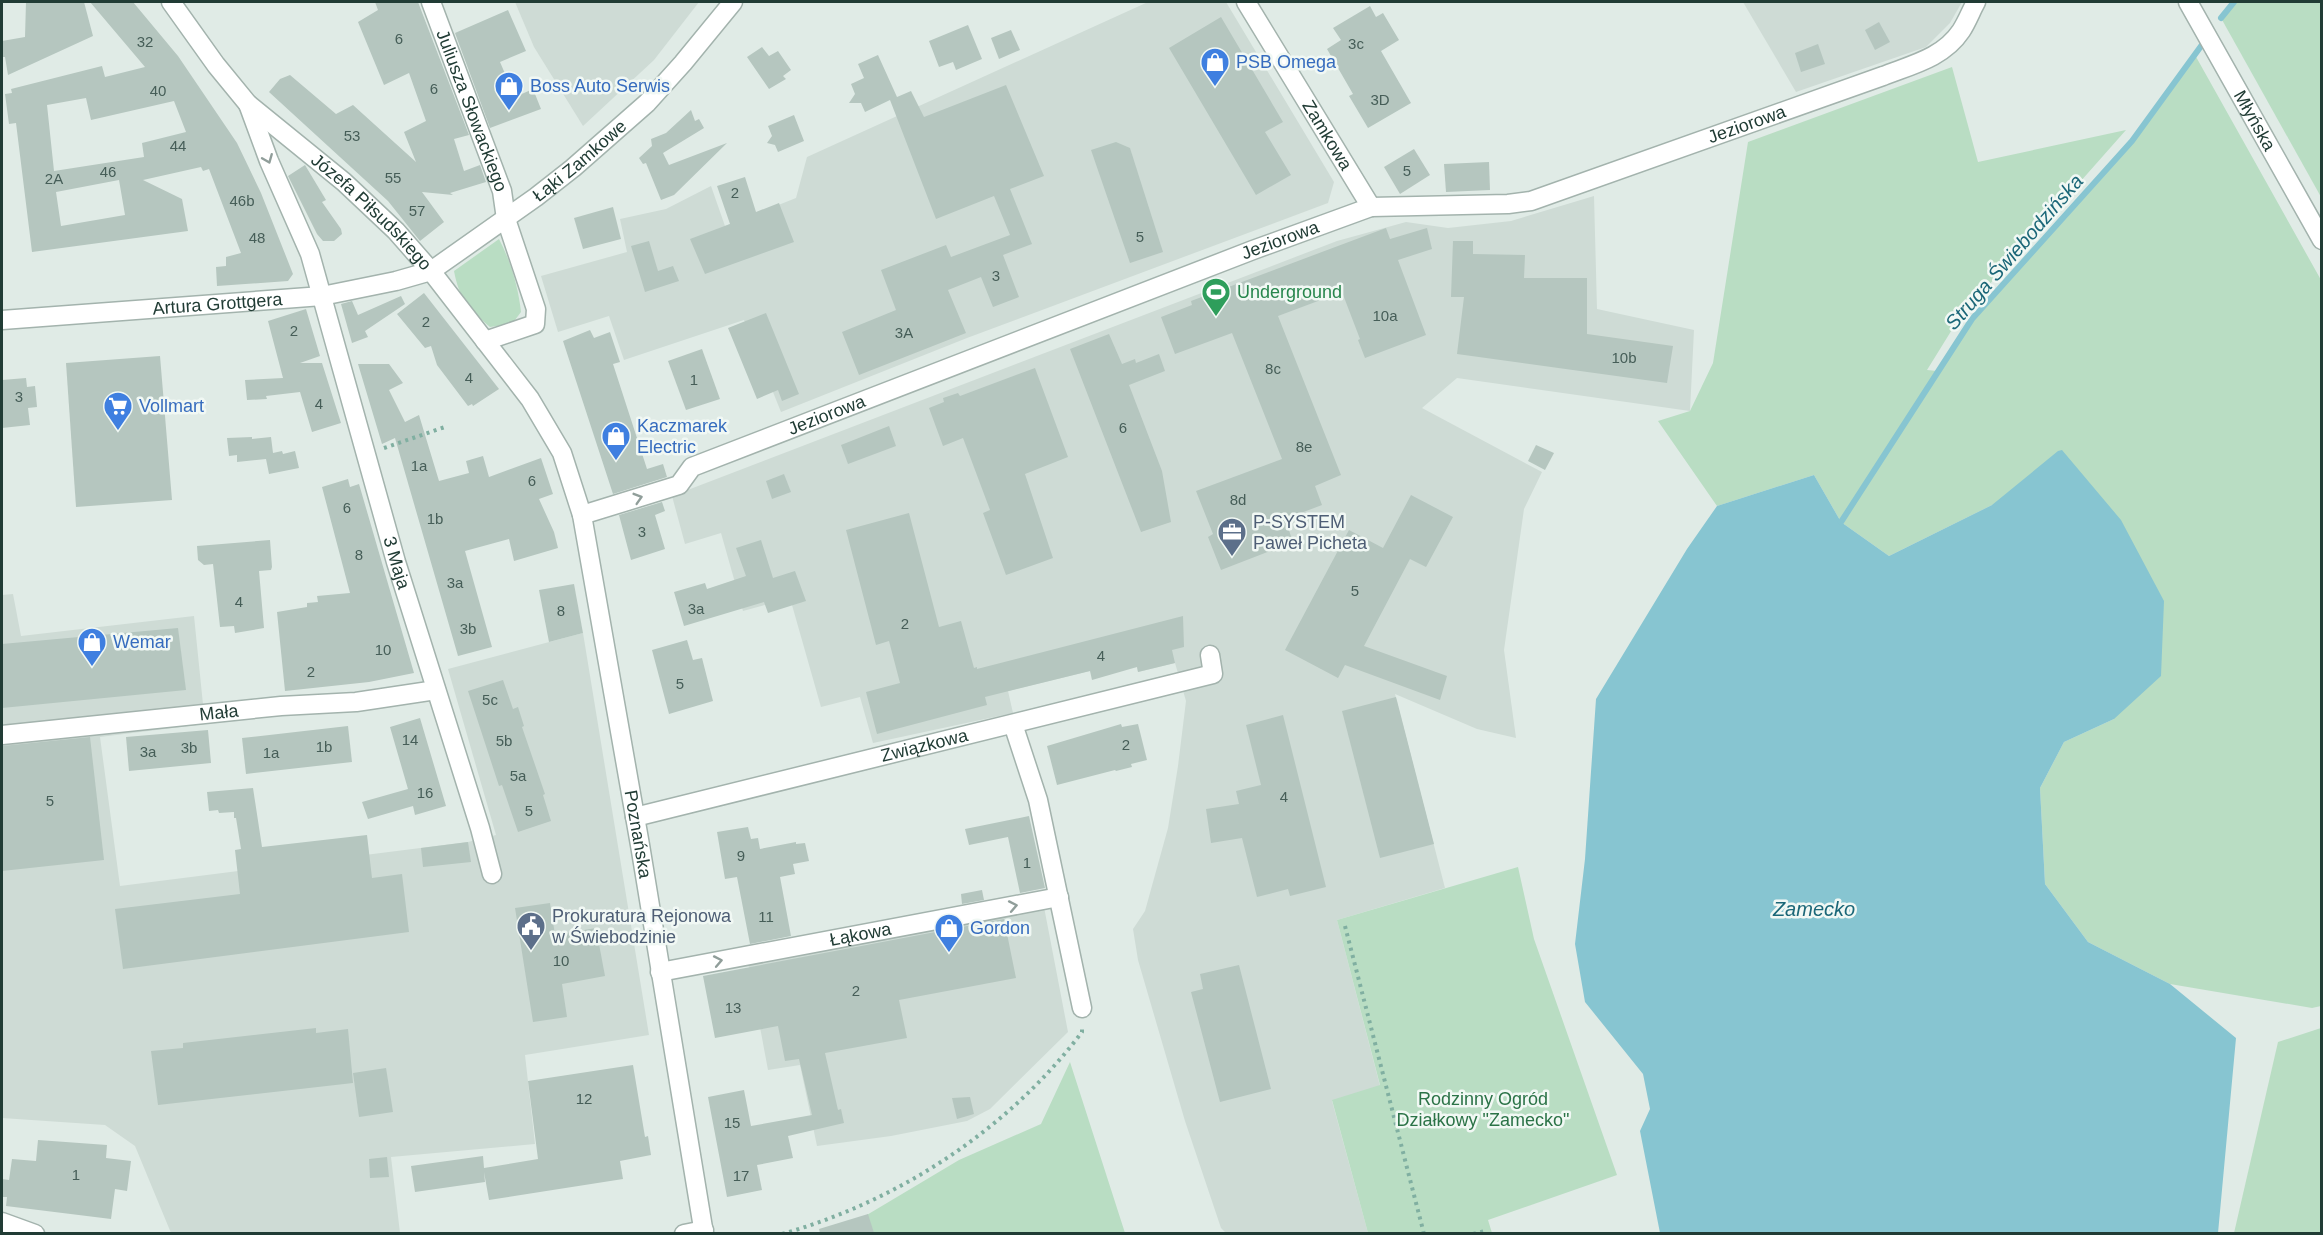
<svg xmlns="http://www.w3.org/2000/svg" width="2323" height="1235" viewBox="0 0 2323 1235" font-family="Arial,sans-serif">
	<rect width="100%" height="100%" fill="#e0ebe6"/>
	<g fill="#cedbd5">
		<polygon points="515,2 699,2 654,60 583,126 534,47"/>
		<polygon points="1148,2 1226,2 1334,182 1328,203 967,338 781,412 744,320 624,360 609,316 558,332 541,276 627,252 620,219 666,209 711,186 725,226 796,198 807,157"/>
		<polygon points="1743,2 1962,2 1950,23 1926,47 1796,92"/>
		<polygon points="1594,196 1597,309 1694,330 1690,411 1457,378 1422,408 1542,472 1524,509 1504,650 1516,738 1477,729 1395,694 1445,888 1337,920 1380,1086 1332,1101 1368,1233 1227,1234 1221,1228 1185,1121 1138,960 1133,929 1145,911 1168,828 1178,766 1186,701 1175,663 1138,672 1137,667 1090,671 1008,691 1013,713 873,743 860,697 821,707 790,598 743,611 721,533 685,544 672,496 1337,241 1406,222 1448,228 1511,221"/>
		<polygon points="13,594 21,636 194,616 205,724 100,737 120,886 468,842 496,835 448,669 583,633 649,1035 525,1055 535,1144 391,1157 400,1233 171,1233 135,1146 105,1125 2,1118 2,595"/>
		<polygon points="1044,907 1068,1032 990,1109 967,1121 891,1136 817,1146 800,1065 768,1070 748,963"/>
	</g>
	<g fill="#b9ddc3">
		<polygon points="2234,2 2321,2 2321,197 2221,18"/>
		<polygon points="2195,55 2321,280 2321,1006 2312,1008 2170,984 2088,942 2045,884 2040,788 2064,742 2114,719 1992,505 1889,556 1841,522 1814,475 1717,506 1658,421 1690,411 1713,363 1748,142 1952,67 1978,162 2126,130 1958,320 1927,370 1937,371 1972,319 2132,141"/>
		<path d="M499,239C511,262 518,286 521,312L512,324L490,327C470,310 459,299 454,271Z"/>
		<polygon points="1518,867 1534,939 1617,1175 1488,1220 1492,1233 1368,1233 1332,1100 1380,1085 1337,920"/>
		<polygon points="2321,1028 2321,1233 2234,1233 2278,1042"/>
		<polygon points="1070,1062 1125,1233 846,1234 845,1228 959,1160 1041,1124"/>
	</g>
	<polygon fill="#87c5d1" points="2062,450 2121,520 2164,601 2161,676 2114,719 2064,742 2040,788 2045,884 2088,942 2170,984 2236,1038 2218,1233 1660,1233 1640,1131 1650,1109 1643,1074 1585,1002 1575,944 1585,859 1596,699 1687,549 1717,506 1814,475 1841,522 1889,556 1992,505 2058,451"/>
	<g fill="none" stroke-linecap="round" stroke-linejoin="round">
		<g stroke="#87c5d1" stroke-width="6">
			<polyline points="2221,18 2234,2"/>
			<polyline points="1841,522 1972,319 2132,141 2204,42"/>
		</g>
	</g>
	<g fill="#b5c6bf" fill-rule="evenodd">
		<polygon points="26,2 84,2 93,36 8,75 5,57 2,57 2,41 25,37"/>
		<path d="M90,2H133L178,56L237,143L261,193L293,274L288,281L217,286L216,267L226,266V257L241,253L209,169L203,171L201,167L143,180L182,199L188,231L32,252L16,123L9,124L5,94L12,93L11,89L102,66L105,77L145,67ZM86,98L91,120L174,101L186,132L142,143L144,157L54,171L47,105ZM119,180L125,215L61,226L56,192Z"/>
		<polygon points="375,2 418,2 469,135 454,139 464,171 480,165 486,182 450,193 453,195 422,192 444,222 420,241 388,201 269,92 280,79 290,75 336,114 353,105 416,162 404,132 426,121 409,73 384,85 358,22 378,10"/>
		<polygon points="1370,6 1376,17 1383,13 1399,40 1381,51 1411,103 1368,128 1349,96 1353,94 1327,49 1341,40 1333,28"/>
		<polygon points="508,10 526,51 500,62 515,97 533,89 541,109 490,128 455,33"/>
		<polygon points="1221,17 1283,122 1265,132 1291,175 1256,195 1169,48"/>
		<polygon points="1879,22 1890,42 1875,50 1865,30"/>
		<polygon points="968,25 982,59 956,70 953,62 939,67 929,41"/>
		<polygon points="1011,30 1020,50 999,59 991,38"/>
		<polygon points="1818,44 1825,64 1801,72 1795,53"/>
		<polygon points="762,47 769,56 778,51 791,70 783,76 786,79 769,89 747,57"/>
		<polygon points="878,55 897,97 911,91 924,117 1006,85 1044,176 1010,189 1032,244 1003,255 1019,297 993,307 981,277 948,290 966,333 859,375 842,332 896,310 881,270 946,245 951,257 1010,235 994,196 936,219 890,100 865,112 861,103 849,103 855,94 851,84 864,78 858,64"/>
		<polygon points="691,110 695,121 699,119 704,128 663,153 669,165 727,143 674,195 661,200 646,163 643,164 639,158 652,146 651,139 666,133"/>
		<polygon points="794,115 804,141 778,152 775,145 767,143 772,136 768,126"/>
		<polygon points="1116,142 1130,148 1163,252 1130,263 1091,150"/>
		<polygon points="1414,149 1430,175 1400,194 1384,167"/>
		<polygon points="1489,162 1490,190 1446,192 1444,164"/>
		<polygon points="305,165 326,200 322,202 341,229 342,234 334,241 323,241 317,234 288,176"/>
		<polygon points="745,177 756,212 779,203 794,242 705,274 690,239 730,224 717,186"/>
		<polygon points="613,207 621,239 583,249 574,218"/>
		<polygon points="1386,228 1390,239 1427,228 1432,249 1398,260 1426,335 1365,358 1358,340 1360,339 1342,292 1278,316 1341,475 1315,486 1322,505 1285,519 1293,542 1221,570 1208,537 1213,534 1196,491 1282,459 1232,333 1175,354 1161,317 1192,305 1191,301"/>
		<polygon points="649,241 658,271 673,266 679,281 645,292 631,246"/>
		<polygon points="1453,241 1473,241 1473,254 1525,255 1524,278 1587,278 1587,334 1673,346 1667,383 1457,354 1464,297 1451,297"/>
		<polygon points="424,293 499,389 473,406 472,404 468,406 437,365 431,346 425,348 397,314"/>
		<polygon points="401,296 405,304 365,331 368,337 352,343 341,304 352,301 358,315"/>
		<polygon points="306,309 320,356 300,363 322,363 341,423 312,432 300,392 266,396 267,399 247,400 245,380 283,378 268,321"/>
		<polygon points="766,313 799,394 782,401 778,390 757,399 728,328"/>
		<polygon points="590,330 594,338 610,332 620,362 613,364 647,469 663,464 667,477 613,494 563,341"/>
		<polygon points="1109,334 1122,364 1135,359 1136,363 1159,354 1165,371 1129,385 1162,471 1171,522 1141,532 1070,349"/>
		<polygon points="702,349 720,399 686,410 668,361"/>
		<polygon points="160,356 172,500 76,507 66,363"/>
		<polygon points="358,364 389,364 403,383 389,390 405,422 419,415 439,481 469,473 466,461 483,456 489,477 541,458 553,494 539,499 554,532 558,548 514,561 509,539 465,551 492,647 458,656 395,438 382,444"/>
		<polygon points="1035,368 1068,457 1025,474 1053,558 1006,575 983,513 990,510 963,438 943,446 929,408 944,402 943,398 958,393 960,396"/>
		<polygon points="26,378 27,387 35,386 37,407 28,408 30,425 2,428 2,380"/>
		<polygon points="889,426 896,446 848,464 841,445"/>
		<polygon points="252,437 252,439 271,437 273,453 282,451 283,454 295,451 299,468 269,474 266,459 237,462 237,455 229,456 227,438"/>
		<polygon points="1536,445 1554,453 1545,470 1528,461"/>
		<polygon points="784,474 791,492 772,499 766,481"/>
		<polygon points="348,479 350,487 359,484 414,673 369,682 285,691 277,612 307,607 307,603 318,602 317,596 350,593 322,487"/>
		<polygon points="1411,495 1453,517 1426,567 1410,559 1364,646 1447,676 1440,700 1345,665 1338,678 1285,650 1349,530 1383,548"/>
		<polygon points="662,502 665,511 655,515 665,549 631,560 619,515"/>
		<polygon points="909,513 939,627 961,621 974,668 977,667 977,669 1183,616 1184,647 1172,650 1175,663 1138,672 1137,667 1092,680 1090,671 985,697 987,705 877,734 866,692 900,683 889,641 876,645 846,530"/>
		<polygon points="270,540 272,567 271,570 259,571 264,628 235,633 234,626 220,627 213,564 204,565 198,560 197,546"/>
		<polygon points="761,540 773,578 795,571 806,601 768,613 764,602 684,626 674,592 705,583 707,589 746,576 736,548"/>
		<polygon points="574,584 583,633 549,642 539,590"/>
		<polygon points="178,628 186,690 2,708 2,644"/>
		<polygon points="687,640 693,660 702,658 713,701 669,714 652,650"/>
		<polygon points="503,680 513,709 518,707 524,726 522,727 545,794 543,795 551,821 518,832 502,785 499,786 468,691"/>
		<polygon points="1396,697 1434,844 1380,858 1342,711"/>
		<polygon points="1283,715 1326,887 1290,896 1288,889 1257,897 1242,838 1211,843 1206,809 1239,804 1236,791 1261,785 1246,725"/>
		<polygon points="420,718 446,806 415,815 413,806 368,819 362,802 408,789 390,727"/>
		<polygon points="1121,724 1122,727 1138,724 1147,760 1131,764 1132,767 1116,771 1115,770 1057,785 1047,746"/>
		<polygon points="348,726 352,762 246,774 242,738"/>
		<polygon points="208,730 211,763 129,771 126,737"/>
		<polygon points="90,737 104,860 2,871 2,746"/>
		<polygon points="253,788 262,847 367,835 372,878 402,874 409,932 123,969 115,909 240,894 235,850 241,849 236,818 234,818 234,812 219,813 218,810 209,811 207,792"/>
		<polygon points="1029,816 1045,888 1020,893 1008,837 969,845 965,829"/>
		<polygon points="748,827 751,839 758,838 760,849 796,842 796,844 805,843 809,861 793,864 795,874 780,877 791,936 750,944 737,877 725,879 717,832"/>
		<polygon points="468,842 471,862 423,867 421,848"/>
		<polygon points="982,890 984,900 962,904 961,894"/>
		<polygon points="550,903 555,935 596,928 605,976 562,984 567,1017 533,1022 515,908"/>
		<polygon points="1004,919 1016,978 899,1000 907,1038 825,1053 838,1110 841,1109 844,1123 788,1136 793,1158 757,1165 762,1190 727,1197 708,1097 744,1090 751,1126 812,1115 799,1059 785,1061 778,1026 715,1038 703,976"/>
		<polygon points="1239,965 1271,1089 1220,1102 1191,992 1203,989 1200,974"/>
		<polygon points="316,1028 316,1033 348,1029 353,1083 158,1105 151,1051 183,1048 183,1043"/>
		<polygon points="633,1065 645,1137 648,1136 651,1155 620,1161 623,1179 489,1200 484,1172 485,1182 415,1192 411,1166 483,1156 484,1168 538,1159 528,1081"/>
		<polygon points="386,1068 393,1112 359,1117 353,1073"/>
		<polygon points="970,1097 974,1114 957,1119 952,1098"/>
		<polygon points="38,1140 107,1145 106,1158 131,1161 127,1191 115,1189 111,1219 6,1206 7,1197 2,1197 2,1179 9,1180 12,1159 36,1161"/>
		<polygon points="387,1157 389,1177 370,1178 369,1159"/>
		<polygon points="868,1214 874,1233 820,1233 819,1229"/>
	</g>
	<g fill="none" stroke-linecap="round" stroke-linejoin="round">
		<g stroke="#a3b3ad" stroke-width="21">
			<g id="minor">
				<path id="s1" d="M171,2L216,65L248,104L344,182L396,231L431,271L530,399L562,453L582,515L640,845L704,1234"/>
				<path id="s2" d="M431,2L502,191L506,219L536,309L535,324L485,341"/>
				<path id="s3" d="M1246,2L1371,207"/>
				<path id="s4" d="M2188,2L2322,240"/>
				<path id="s5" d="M248,104L269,161L310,254L396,562L480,828L492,874"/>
				<path id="s6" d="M2,320L322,296L396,281L431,271L536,197L573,168L647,103L683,63L733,2"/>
				<path id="s7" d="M582,515L679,485L692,467L1253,250L1371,207L1508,204L1531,201L1883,76C1911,65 1943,58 1961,31C1967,22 1971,11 1976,2"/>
				<polyline points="1013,724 1038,800 1082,1008"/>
				<path id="s8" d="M2,735L281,706L356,702L436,690"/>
				<path id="s9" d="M635,817L1213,674L1210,655"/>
				<path id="s10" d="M660,972L1059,897"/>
				<polyline points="2,1222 35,1234"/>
				<polyline points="684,1234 704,1230"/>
			</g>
		</g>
		<g stroke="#80afa1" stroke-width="4" stroke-dasharray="3 4.5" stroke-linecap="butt">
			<polyline points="384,448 445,427"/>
			<polyline points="1345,926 1424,1234"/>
			<path d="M782,1234C899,1201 1009,1129 1082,1032V1026"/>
			<polyline points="1473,1234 1485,1231 1486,1234"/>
		</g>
		<use href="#minor" stroke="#fff" stroke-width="18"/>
	</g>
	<defs><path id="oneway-chevron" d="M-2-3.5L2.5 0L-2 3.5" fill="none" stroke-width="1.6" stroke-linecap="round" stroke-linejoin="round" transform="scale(1.5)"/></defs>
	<g stroke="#909e9a">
		<use href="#oneway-chevron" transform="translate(268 159) rotate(68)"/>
		<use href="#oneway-chevron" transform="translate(638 498) rotate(-17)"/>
		<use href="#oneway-chevron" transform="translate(1013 906) rotate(-11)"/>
		<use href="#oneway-chevron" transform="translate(718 961) rotate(-11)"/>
	</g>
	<defs>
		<g id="shop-pin" transform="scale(1.5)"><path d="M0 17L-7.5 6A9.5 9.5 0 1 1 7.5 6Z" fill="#3f7fe0" stroke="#f1f8f4"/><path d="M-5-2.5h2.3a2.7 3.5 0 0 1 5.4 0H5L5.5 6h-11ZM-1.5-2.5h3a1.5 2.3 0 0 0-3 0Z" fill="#fff"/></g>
		<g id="stadium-pin" transform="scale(1.5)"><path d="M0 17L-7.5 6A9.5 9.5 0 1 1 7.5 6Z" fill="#2e9e5b" stroke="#f1f8f4"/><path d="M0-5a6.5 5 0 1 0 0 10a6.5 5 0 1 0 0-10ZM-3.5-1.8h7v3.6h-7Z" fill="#fff"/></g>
		<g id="supermarket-pin" transform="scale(1.5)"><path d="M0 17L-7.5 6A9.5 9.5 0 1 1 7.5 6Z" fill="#3f7fe0" stroke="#f1f8f4"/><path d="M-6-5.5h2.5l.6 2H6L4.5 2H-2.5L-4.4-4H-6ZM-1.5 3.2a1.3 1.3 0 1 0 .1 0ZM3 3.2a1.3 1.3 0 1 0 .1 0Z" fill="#fff"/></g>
		<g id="office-pin" transform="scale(1.5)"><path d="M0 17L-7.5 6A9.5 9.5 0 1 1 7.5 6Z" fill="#5c6f8a" stroke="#f1f8f4"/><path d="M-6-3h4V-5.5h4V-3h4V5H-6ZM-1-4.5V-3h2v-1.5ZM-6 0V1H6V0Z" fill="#fff"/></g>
		<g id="civic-pin" transform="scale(1.5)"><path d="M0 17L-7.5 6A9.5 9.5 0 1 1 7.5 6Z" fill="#5c6f8a" stroke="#f1f8f4"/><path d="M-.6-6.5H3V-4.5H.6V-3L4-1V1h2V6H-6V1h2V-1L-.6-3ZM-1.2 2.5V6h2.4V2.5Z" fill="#fff"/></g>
	</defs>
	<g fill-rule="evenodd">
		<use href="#shop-pin" x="1215" y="62"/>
		<use href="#shop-pin" x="509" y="86"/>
		<use href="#stadium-pin" x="1216" y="292"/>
		<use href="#supermarket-pin" x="118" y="406"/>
		<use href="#shop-pin" x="616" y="436"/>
		<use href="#office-pin" x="1232" y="532"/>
		<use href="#shop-pin" x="92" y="642"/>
		<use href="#civic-pin" x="531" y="926"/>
		<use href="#shop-pin" x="949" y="928"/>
	</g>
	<g text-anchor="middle" stroke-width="5" stroke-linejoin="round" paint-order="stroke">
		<g font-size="15" fill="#465e58">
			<text x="399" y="44">6</text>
			<text x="145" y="47">32</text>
			<text x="1356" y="49">3c</text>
			<text x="434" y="94">6</text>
			<text x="158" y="96">40</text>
			<text x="1380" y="105">3D</text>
			<text x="352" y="141">53</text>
			<text x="178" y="151">44</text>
			<text x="1407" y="176">5</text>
			<text x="108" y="177">46</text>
			<text x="393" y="183">55</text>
			<text x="54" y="184">2A</text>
			<text x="735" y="198">2</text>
			<text x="242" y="206">46b</text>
			<text x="417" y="216">57</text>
			<text x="1140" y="242">5</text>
			<text x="257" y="243">48</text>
			<text x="996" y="281">3</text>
			<text x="1385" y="321">10a</text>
			<text x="426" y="327">2</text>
			<text x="294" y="336">2</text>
			<text x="904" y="338">3A</text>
			<text x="1624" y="363">10b</text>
			<text x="1273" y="374">8c</text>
			<text x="469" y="383">4</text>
			<text x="694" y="385">1</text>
			<text x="19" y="402">3</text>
			<text x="319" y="409">4</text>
			<text x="1123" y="433">6</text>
			<text x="1304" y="452">8e</text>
			<text x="419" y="471">1a</text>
			<text x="532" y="486">6</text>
			<text x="1238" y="505">8d</text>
			<text x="347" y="513">6</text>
			<text x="435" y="524">1b</text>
			<text x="642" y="537">3</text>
			<text x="359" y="560">8</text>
			<text x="455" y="588">3a</text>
			<text x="1355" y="596">5</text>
			<text x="239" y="607">4</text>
			<text x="696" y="614">3a</text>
			<text x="561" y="616">8</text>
			<text x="905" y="629">2</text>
			<text x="468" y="634">3b</text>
			<text x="383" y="655">10</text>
			<text x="1101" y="661">4</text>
			<text x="311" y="677">2</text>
			<text x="680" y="689">5</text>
			<text x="490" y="705">5c</text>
			<text x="410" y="745">14</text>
			<text x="504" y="746">5b</text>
			<text x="1126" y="750">2</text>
			<text x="324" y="752">1b</text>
			<text x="189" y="753">3b</text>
			<text x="148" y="757">3a</text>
			<text x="271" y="758">1a</text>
			<text x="518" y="781">5a</text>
			<text x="425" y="798">16</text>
			<text x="1284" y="802">4</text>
			<text x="50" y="806">5</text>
			<text x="529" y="816">5</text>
			<text x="741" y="861">9</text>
			<text x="1027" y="868">1</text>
			<text x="766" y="922">11</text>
			<text x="561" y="966">10</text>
			<text x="856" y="996">2</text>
			<text x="733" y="1013">13</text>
			<text x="584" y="1104">12</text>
			<text x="732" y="1128">15</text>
			<text x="76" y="1180">1</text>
			<text x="741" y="1181">17</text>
		</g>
		<g font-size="18" fill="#366cbe" stroke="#f1f8f4" text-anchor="start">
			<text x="1236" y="68">PSB Omega</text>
			<text x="530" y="92">Boss Auto Serwis</text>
			<text x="139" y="412">Vollmart</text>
			<text x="637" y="432">Kaczmarek<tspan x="637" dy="21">Electric</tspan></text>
			<text x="113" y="648">Wemar</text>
			<text x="970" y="934">Gordon</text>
		</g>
		<g font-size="18" fill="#213c35" stroke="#f1f8f4">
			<text dy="6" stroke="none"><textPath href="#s2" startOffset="116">Juliusza Słowackiego</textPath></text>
			<text dy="6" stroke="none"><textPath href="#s4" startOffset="136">Młyńska</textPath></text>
			<text dy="6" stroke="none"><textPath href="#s7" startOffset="1240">Jeziorowa</textPath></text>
			<text dy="6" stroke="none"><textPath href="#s3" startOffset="156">Zamkowa</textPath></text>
			<text dy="6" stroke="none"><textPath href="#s6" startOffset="618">Łąki Zamkowe</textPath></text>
			<text dy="6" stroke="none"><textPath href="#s1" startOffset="292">Józefa Piłsudskiego</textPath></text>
			<text dy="6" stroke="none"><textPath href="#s7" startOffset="754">Jeziorowa</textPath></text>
			<text dy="6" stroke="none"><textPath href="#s6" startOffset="216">Artura Grottgera</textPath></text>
			<text dy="6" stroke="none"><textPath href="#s7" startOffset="268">Jeziorowa</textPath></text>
			<text dy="6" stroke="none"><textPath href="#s5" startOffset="483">3 Maja</textPath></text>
			<text dy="6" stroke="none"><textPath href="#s8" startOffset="218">Mała</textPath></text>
			<text dy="6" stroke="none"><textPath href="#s9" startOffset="298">Związkowa</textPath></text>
			<text dy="6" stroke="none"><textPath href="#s1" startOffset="990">Poznańska</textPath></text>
			<text dy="6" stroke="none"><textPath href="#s10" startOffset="204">Łąkowa</textPath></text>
		</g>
		<g font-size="18" fill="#27864d" stroke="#f1f8f4" text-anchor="start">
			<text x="1237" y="298">Underground</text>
		</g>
		<g font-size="18" fill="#4e5e75" stroke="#f1f8f4" text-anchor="start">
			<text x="1253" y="528">P-SYSTEM<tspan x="1253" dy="21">Paweł Picheta</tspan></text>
			<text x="552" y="922">Prokuratura Rejonowa<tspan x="552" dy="21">w Świebodzinie</tspan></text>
		</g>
		<g font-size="18" fill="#2b7347" stroke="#f1f8f4">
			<text x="1483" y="1105">Rodzinny Ogród<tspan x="1483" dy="21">Działkowy "Zamecko"</tspan></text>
		</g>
		<g font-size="20" font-style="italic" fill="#1b6778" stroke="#f1f8f4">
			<text transform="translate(2014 252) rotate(-49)" y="7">Struga Świebodzińska</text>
			<text x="1814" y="916">Zamecko</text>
		</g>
	</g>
	<rect width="2323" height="1235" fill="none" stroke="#213c35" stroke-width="6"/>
</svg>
